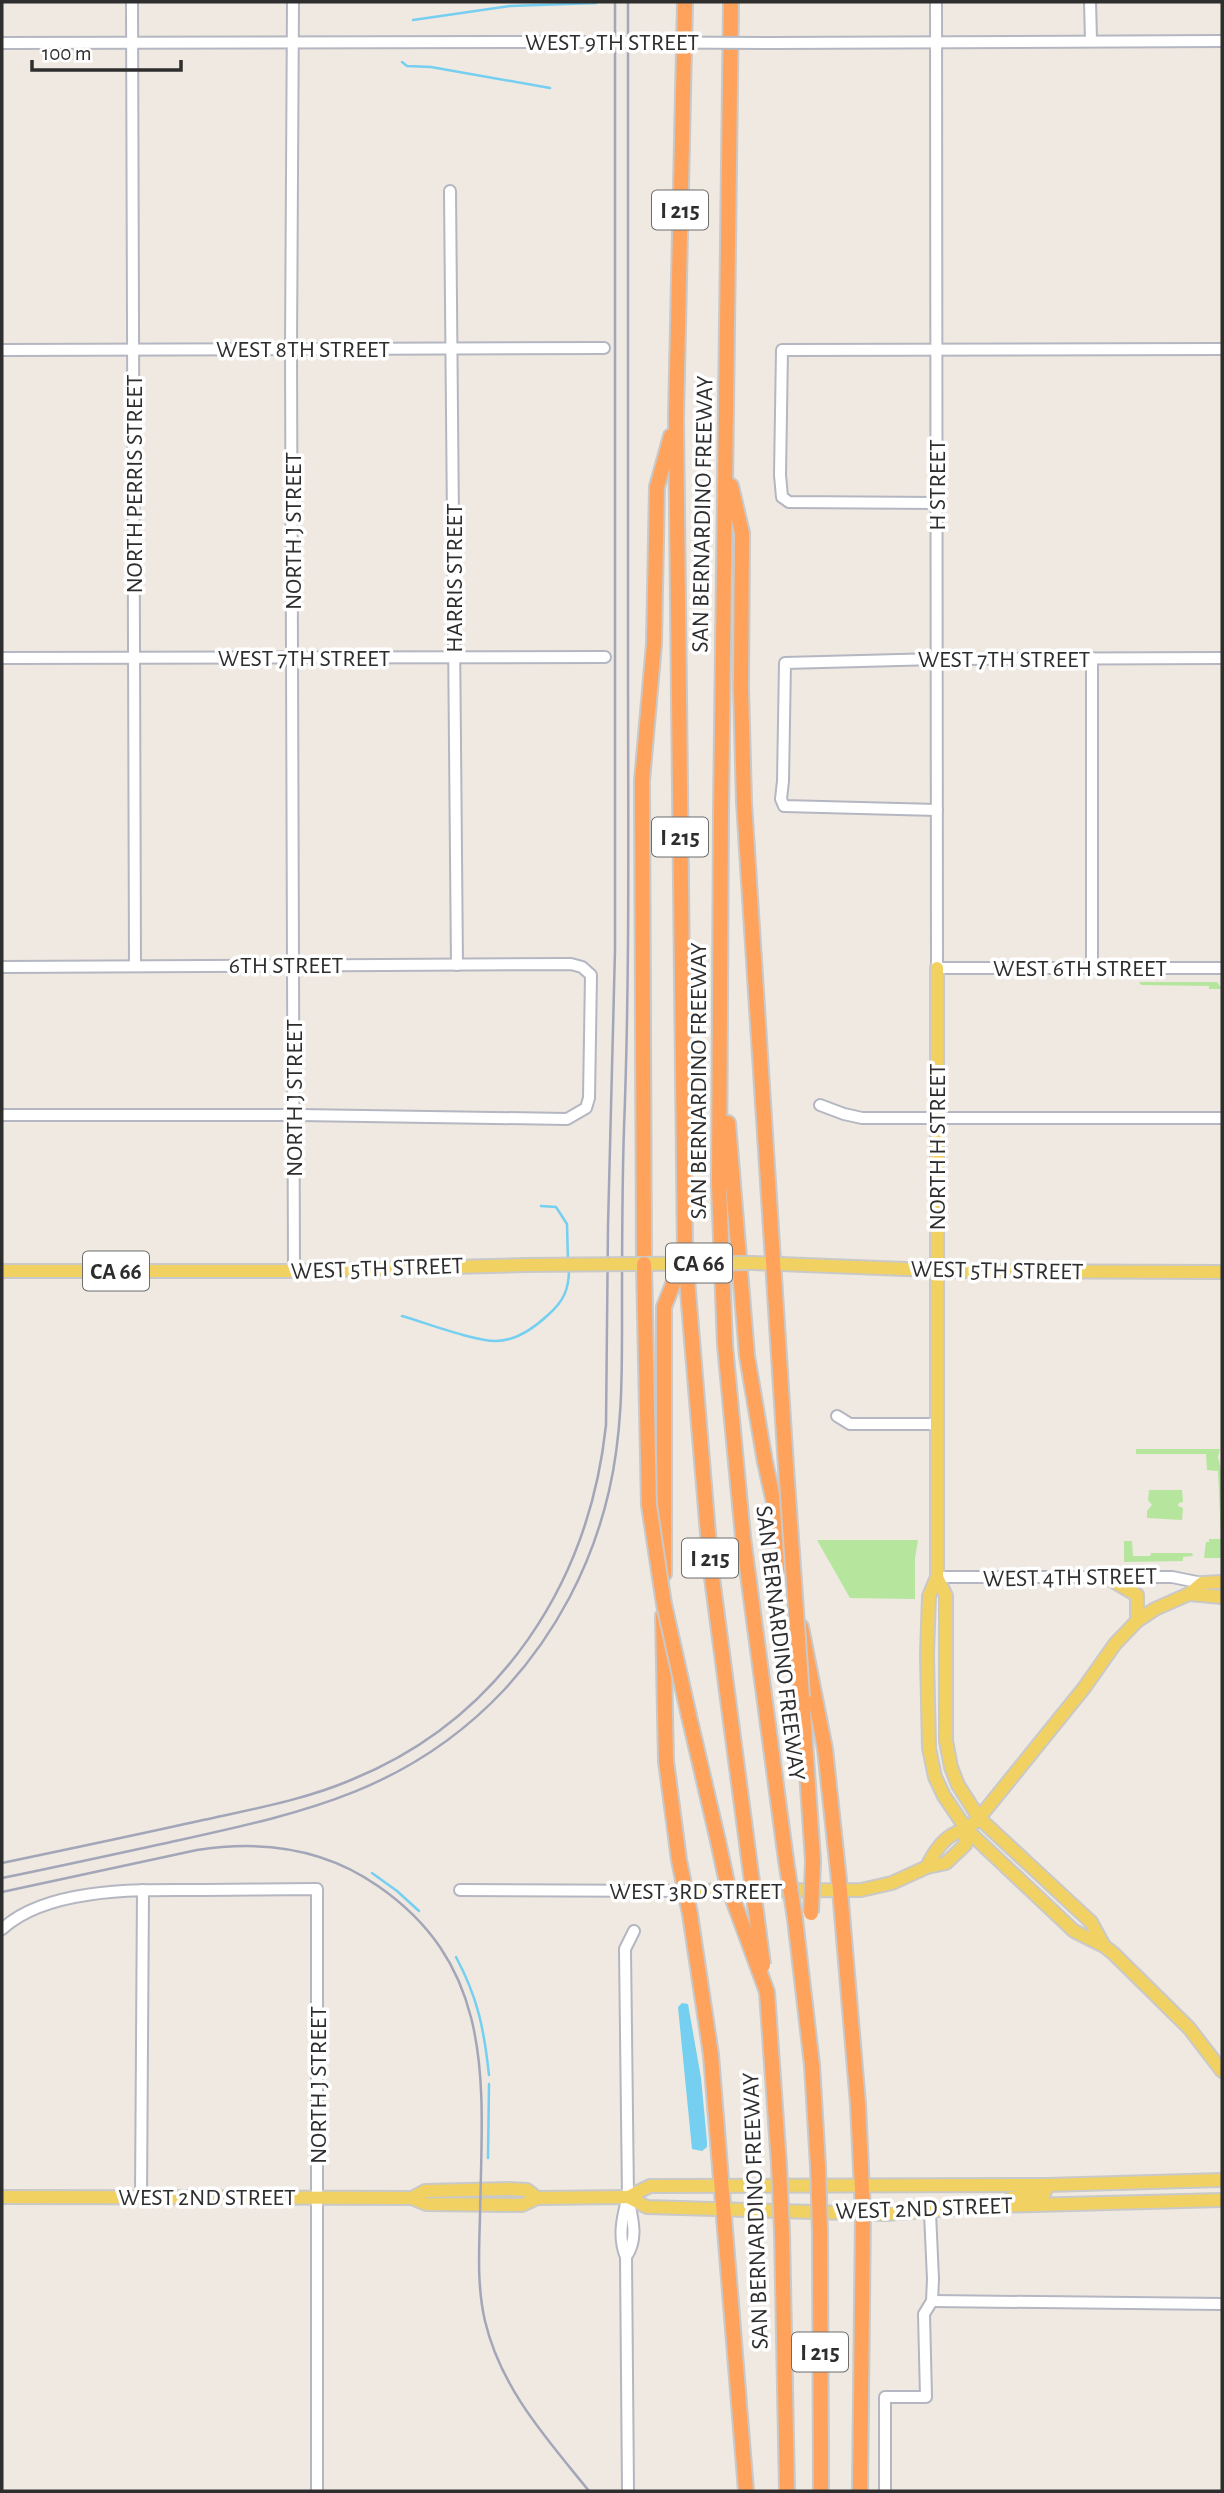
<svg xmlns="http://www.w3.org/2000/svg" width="1224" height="2493" viewBox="0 0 1224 2493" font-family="'Alegreya Sans',sans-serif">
	<rect width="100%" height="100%" fill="#efe9e1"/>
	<g fill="#b6e59e">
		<polygon points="1139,982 1217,982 1222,989 1209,989 1209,986 1141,985"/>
		<polygon points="1136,1449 1220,1449 1218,1457 1222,1475 1222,1558 1204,1558 1206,1542 1209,1542 1209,1539 1220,1539 1221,1536 1218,1471 1207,1470 1206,1454 1136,1454"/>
		<polygon points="1149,1490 1182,1490 1183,1502 1179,1503 1178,1506 1183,1508 1182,1520 1147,1518 1147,1511 1152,1505 1148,1500"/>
		<polygon points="817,1540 918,1540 915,1558 915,1599 850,1598"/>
		<polygon points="1124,1541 1132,1541 1133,1556 1150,1556 1151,1553 1192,1553 1193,1556 1183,1557 1183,1561 1124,1562"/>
	</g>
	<polygon fill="#75cff0" points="682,2003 688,2004 701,2078 707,2142 707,2147 702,2151 692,2149 678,2007"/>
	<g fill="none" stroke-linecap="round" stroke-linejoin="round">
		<g stroke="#75cff0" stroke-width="2.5">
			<polyline points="413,20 510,6 596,3"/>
			<polyline points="402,62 407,66 431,67 550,88"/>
			<polyline points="541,1206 556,1207 567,1224 568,1262"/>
			<path d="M402,1316C426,1323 474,1341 496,1341C516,1341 534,1328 548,1315C564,1301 569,1289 569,1269"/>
			<polyline points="372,1873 397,1891 419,1911"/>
			<path d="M456,1957C478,1998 484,2029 489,2075"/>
			<polyline points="488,2158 489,2084"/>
		</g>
		<g stroke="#b4b7c1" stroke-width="14">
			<g id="minor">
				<polyline points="132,2 135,966"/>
				<polyline points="293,2 291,349 294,1271"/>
				<polyline points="936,2 937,968 1222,968"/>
				<polyline points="1090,2 1091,40"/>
				<polyline points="2,43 578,42"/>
				<polyline points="771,43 1222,41"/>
				<polyline points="450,191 457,965"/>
				<polyline points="2,350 604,348"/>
				<polyline points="937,503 789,502 782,497 780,475 782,350 1222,349"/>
				<polyline points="2,658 605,657"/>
				<polyline points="937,810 784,806 781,799 783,781 785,663 937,659 1222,658"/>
				<polyline points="2,967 571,964 582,967 591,975 589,1098 586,1108 567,1119 300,1115 2,1115"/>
				<polyline points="1092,968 1092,658"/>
				<polyline points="820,1105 844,1114 862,1118 1222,1118"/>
				<polyline points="837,1416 850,1424 937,1424"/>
				<polyline points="937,1577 1172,1577 1202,1583"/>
				<polyline points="460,1890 685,1891"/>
				<path d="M2,1929C49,1886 143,1890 204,1890C242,1890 279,1889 317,1889V2491"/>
				<polyline points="141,2197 143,1890"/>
				<path d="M627,2200C622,2219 618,2238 626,2257L628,2491"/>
				<path d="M626,2257C639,2238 632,2218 628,2197L625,1949L634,1931"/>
				<polyline points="932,2301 1222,2304"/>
				<polyline points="885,2491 885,2397 926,2397 924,2314 932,2301 933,2279 930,2213"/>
			</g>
		</g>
		<g stroke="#c9c9c9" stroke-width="16">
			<g id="major">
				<polyline points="937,968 937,1577 946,1596 946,1741 951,1767 958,1785 979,1818 1091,1922 1104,1946"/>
				<polyline points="753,1263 955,1271 1222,1272"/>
				<polyline points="2,1271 294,1271 525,1265"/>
				<polyline points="937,1577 929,1596 927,1654 929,1748 935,1777 944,1796 967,1830 1074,1931 1104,1946 1113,1953 1189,2028 1222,2071"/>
				<polyline points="1106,1577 1137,1595 1137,1621"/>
				<polyline points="1189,1594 1222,1597"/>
				<path d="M927,1867C933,1854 942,1839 956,1833C968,1827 968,1829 979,1818L1084,1688L1115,1644L1137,1621L1155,1609L1189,1594L1202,1583L1222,1582"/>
				<polyline points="685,1891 861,1890 892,1883 927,1867 946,1863 965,1845 967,1830"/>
				<polyline points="2,2197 412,2198 426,2204 522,2205 537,2198 628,2197 647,2207 885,2214 992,2206 1222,2200"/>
				<polyline points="628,2197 650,2186 1047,2185 1222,2180"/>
				<polyline points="412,2198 425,2191 508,2189 527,2190 537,2198"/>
				<polyline points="1011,2198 1044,2194 1047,2185"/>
			</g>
		</g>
		<g stroke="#c9c9c9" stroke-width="18">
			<g id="highway">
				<polyline points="685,2 676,418 685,1255 711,1570 749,1859"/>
				<polyline points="731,2 721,812 719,1185 725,1345 743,1537 786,1860"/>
				<polyline points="731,486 742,533 741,688 744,802 786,1467"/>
				<polyline points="728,1123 747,1356 765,1462 788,1566"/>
				<polyline points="644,1264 642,781 654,644 657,487 671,436"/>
				<polyline points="664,1574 664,1307 683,1259"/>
				<polyline points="663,1616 666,1761 679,1860 690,1914 711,2055 746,2491"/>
				<polyline points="801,1627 825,1749 840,1890 858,2104 863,2213 860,2491"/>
				<polyline points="802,1697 813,1861"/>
				<polyline points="689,1716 718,1841"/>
				<polyline points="795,1919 812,2065 818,2166"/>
				<polyline points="767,1992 779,2165"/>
				<polyline points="782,2232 787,2491"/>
				<polyline points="820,2232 821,2491"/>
			</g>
		</g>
		<use href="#minor" stroke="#fff" stroke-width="10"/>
		<use href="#major" stroke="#f2d163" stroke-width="12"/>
		<use href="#highway" stroke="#ffa35c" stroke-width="14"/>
		<g stroke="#a3a6b8" stroke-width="2.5">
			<path d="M2,1863C69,1849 136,1835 203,1820C253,1809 304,1800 351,1780C501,1719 589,1583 606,1425L608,1226L615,950V2"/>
			<path d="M2,1878C61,1866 120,1853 180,1840C307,1812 411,1789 504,1690C556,1634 592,1565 609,1491C623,1431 622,1371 622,1310C622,1249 622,1189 624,1128C630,973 628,817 628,662C628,442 628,222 628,2"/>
			<path d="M2,1892L197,1850C261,1840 324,1848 378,1886C498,1969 482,2088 480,2216C479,2251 477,2287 485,2321C501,2389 547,2439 589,2491"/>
		</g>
		<g stroke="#b4b7c1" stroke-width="14" stroke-linecap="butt">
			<polyline id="minor-bridge" points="578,42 771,43"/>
		</g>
		<g stroke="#c9c9c9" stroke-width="16" stroke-linecap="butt">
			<polyline id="major-bridge" points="525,1265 753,1263"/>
		</g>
		<g stroke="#c9c9c9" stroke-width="18" stroke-linecap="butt">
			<g id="highway-bridge">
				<polyline points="644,1264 649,1505 664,1604 689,1716"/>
				<polyline points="786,1467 802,1697"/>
				<polyline points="718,1841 727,1883 767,1992"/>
				<polyline points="749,1859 763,1965"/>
				<polyline points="786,1860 795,1919"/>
				<polyline points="811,1913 813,1861"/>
				<polyline points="779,2165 782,2232"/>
				<polyline points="818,2166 820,2232"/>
			</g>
		</g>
		<use href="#minor-bridge" stroke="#fff" stroke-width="10"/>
		<use href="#major-bridge" stroke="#f2d163" stroke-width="12"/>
		<use href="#highway-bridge" stroke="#ffa35c" stroke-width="14"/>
	</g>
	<g text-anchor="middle" stroke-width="7" stroke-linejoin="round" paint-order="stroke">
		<g fill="#fff" stroke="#6d6d6d" stroke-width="2">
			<rect x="652" y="190.5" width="56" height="39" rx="5"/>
			<rect x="652" y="817.5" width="56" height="39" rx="5"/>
			<rect x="666" y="1243.5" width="66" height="39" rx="5"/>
			<rect x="83" y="1251.5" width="66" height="39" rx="5"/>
			<rect x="682" y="1538.5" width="56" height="39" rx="5"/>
			<rect x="792" y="2332.5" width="56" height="39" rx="5"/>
		</g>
		<g font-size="23" font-weight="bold" fill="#2e2e2e">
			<text x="680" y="218">I 215</text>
			<text x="680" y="845">I 215</text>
			<text x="699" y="1271">CA 66</text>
			<text x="116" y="1279">CA 66</text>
			<text x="710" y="1566">I 215</text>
			<text x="820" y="2360">I 215</text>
		</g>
		<g font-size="24" fill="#2e2e2e" stroke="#fff">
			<text x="612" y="50">WEST 9TH STREET</text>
			<text x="303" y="357">WEST 8TH STREET</text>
			<text transform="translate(134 484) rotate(-90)" y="8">NORTH PERRIS STREET</text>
			<text transform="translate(937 485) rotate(-90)" y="8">H STREET</text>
			<text transform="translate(702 514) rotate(-89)" y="8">SAN BERNARDINO FREEWAY</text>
			<text transform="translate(293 531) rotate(-90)" y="8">NORTH J STREET</text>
			<text transform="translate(454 578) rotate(-90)" y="8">HARRIS STREET</text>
			<text x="304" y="666">WEST 7TH STREET</text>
			<text x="1004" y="667">WEST 7TH STREET</text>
			<text x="286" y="973">6TH STREET</text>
			<text x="1080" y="976">WEST 6TH STREET</text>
			<text transform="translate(698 1081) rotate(-90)" y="8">SAN BERNARDINO FREEWAY</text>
			<text transform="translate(294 1098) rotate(-90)" y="8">NORTH J STREET</text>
			<text transform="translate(937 1147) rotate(-90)" y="8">NORTH H STREET</text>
			<text transform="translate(377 1268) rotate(-2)" y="8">WEST 5TH STREET</text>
			<text transform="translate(997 1270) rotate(1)" y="8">WEST 5TH STREET</text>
			<text transform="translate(1070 1577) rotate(-1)" y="8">WEST 4TH STREET</text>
			<text transform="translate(781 1643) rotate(83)" y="8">SAN BERNARDINO FREEWAY</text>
			<text x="696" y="1899">WEST 3RD STREET</text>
			<text transform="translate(318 2085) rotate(-90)" y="8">NORTH J STREET</text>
			<text x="207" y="2205">WEST 2ND STREET</text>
			<text transform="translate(924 2208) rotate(-2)" y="8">WEST 2ND STREET</text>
			<text transform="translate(755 2211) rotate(-92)" y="8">SAN BERNARDINO FREEWAY</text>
		</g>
	</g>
	<rect width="1224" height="2493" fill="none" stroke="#2e2e2e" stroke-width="7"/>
	<path d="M32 60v10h149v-10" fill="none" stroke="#2e2e2e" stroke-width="3.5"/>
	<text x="42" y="60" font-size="21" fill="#2e2e2e" stroke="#ffffff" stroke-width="5" paint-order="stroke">100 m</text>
</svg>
